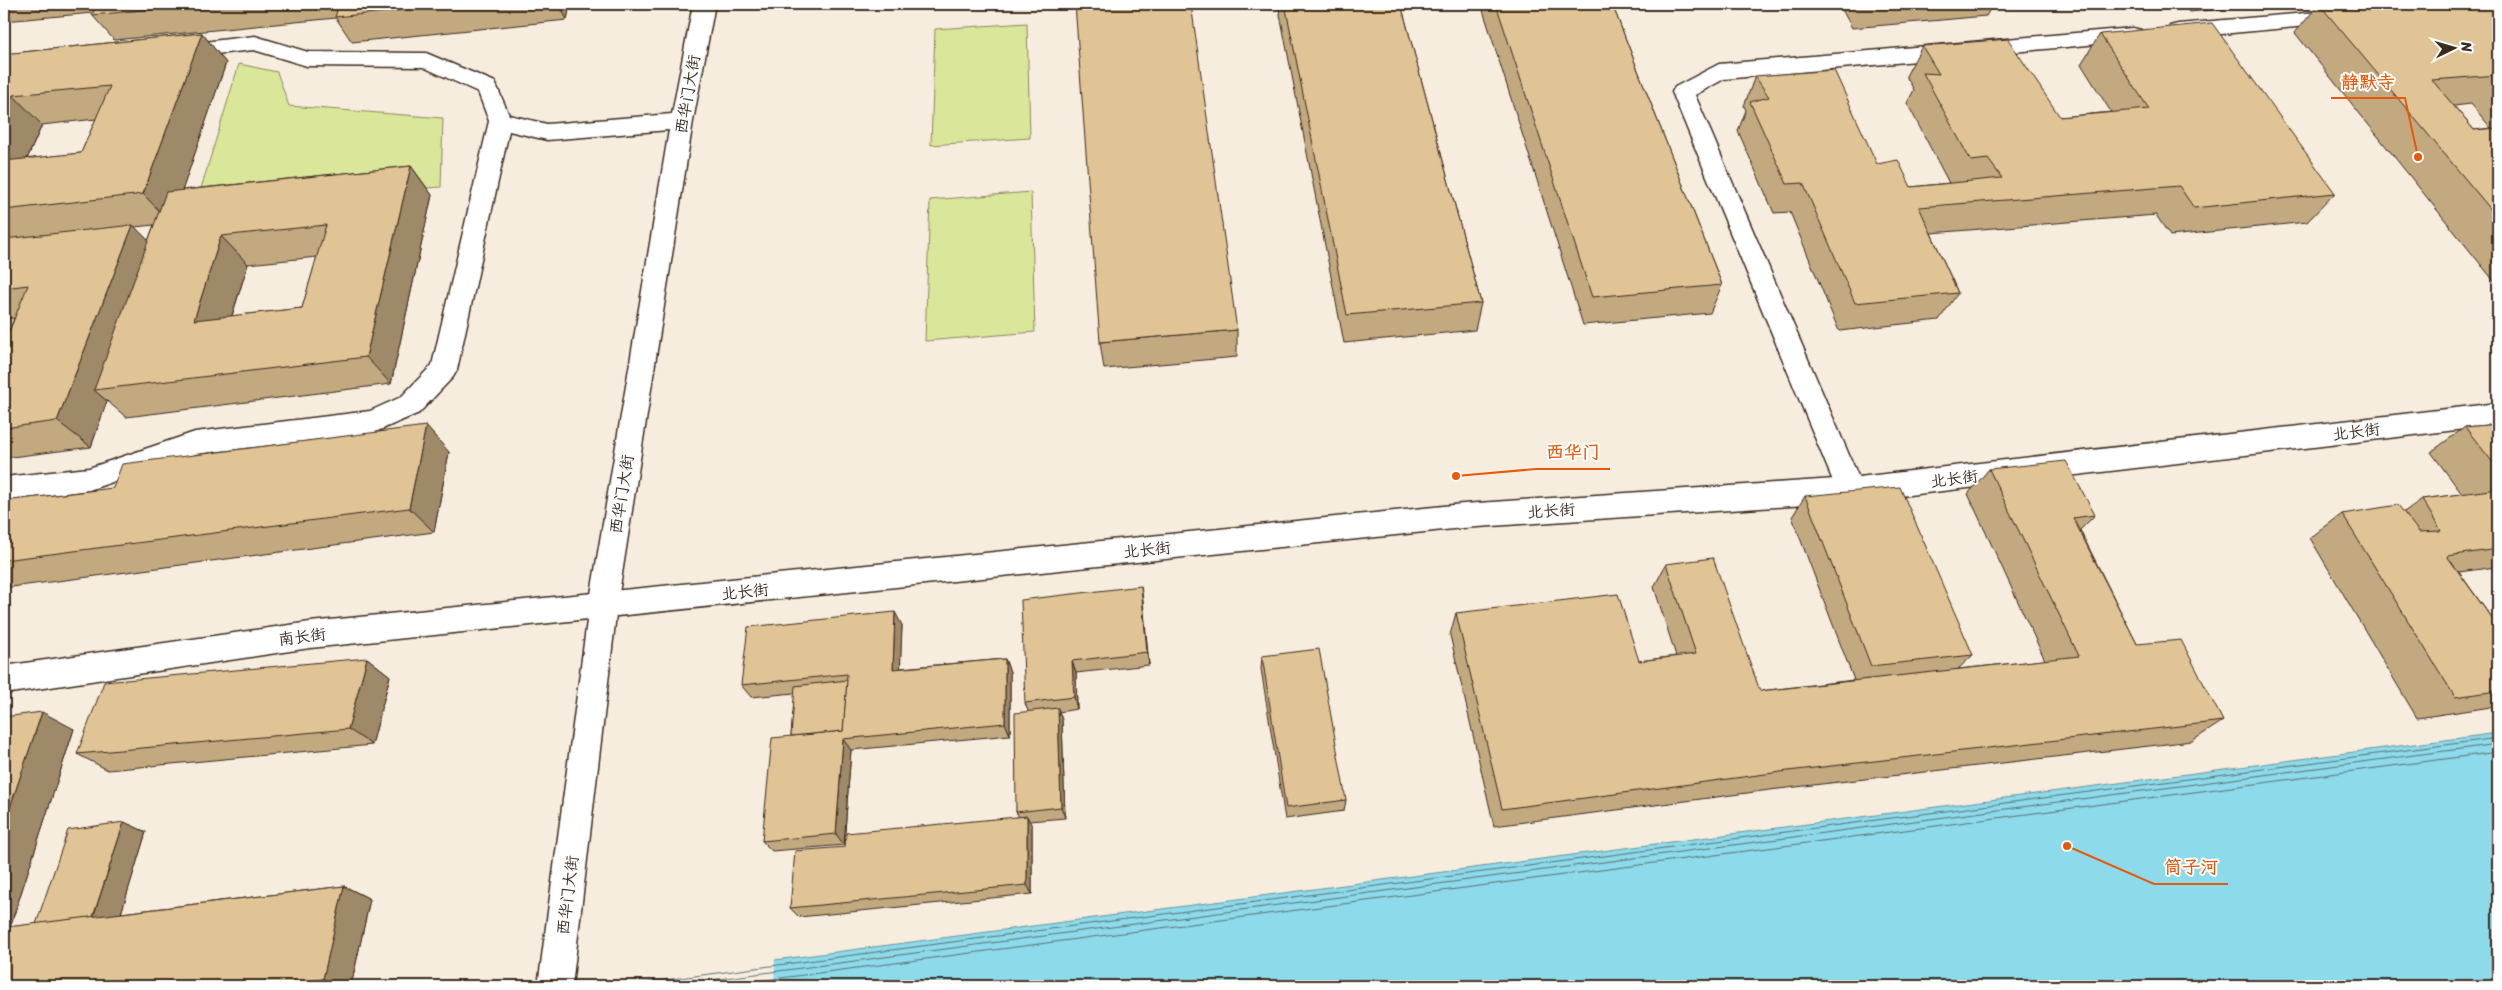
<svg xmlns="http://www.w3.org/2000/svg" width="2502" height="990" viewBox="0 0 2502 990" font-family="Sriracha,'LXGW WenKai TC',sans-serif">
	<rect width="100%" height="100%" fill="#f6eddf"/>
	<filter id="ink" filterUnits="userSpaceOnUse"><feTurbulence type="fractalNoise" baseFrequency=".02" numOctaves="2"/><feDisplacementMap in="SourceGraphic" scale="10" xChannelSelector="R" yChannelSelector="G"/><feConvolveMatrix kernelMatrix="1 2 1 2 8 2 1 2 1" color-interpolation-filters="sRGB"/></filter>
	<g filter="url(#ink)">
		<g fill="#dae699" stroke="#8a885c">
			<polygon points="1027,23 1030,138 931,145 935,29"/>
			<polygon points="239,64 277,72 289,106 443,118 441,187 195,208"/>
			<polygon points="1031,192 1035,332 925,341 930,200"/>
		</g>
		<polygon fill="#8cdaea" stroke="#6c9498" points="2498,733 2498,986 582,986 775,960"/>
		<polygon fill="#f6eddf" points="775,957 774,986 580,986 582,984"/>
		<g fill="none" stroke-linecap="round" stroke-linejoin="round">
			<g stroke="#5b7070" stroke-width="1">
				<polyline points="619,986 2498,738"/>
				<polyline points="665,986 2498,744"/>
				<polyline points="720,986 2498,752"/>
			</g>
			<g stroke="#3b2a1e" stroke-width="3">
				<g id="minor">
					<polygon points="693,4 715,4 693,121 617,606 572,986 538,986 589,606 669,130 547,140 509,131 457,370 453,377 419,413 373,433 195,454 89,490 4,501 4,477 89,468 195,432 370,411 401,397 432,365 489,121 478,92 423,67 307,66 254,50 177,58 169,56 166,51 169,46 255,36 308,52 426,53 495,82 509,115 547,124 672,114"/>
					<polygon points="2342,10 2350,12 2353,17 2350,22 2178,38 2170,36 2167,31 2170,26 2178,24"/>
					<polygon points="2133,28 2141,30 2144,35 2141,40 1724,79 1695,95 1864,490 1860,498 1850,502 1840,498 1672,92 1675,87 1719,64"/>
				</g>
			</g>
			<g stroke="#3b2a1e" stroke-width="3">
				<polygon id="tertiary" points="2498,403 2498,425 1850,502 1463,528 310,648 4,694 4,666 310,622 1463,504 1850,478"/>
			</g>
			<use href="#minor" fill="#fff" fill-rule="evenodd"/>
			<use href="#tertiary" fill="#fff" fill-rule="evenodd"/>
		</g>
		<g fill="#c2a980" stroke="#3b2a1e" fill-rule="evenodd">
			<polygon points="4,4 570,4 567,20 352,42 336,18 114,40 92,15 93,13 4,21"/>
			<polygon points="1278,4 1401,4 1481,303 1475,330 1344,343"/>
			<polygon points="1481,4 1612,4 1722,285 1710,313 1583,325"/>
			<polygon points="1839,4 1993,4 1986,16 1852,28"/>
			<polygon points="2007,4 2069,4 2009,8"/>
			<polygon points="2183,4 2280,4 2189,12"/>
			<path d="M2319,4H2490L2498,13V286L2295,33ZM2471,104L2491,128L2474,130L2454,106Z"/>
			<path d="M202,33L226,63L182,190L411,166L432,195L391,384L126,417L107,401L91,447L4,458V344L14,318L4,319V54ZM96,119L81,153L27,159L42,125ZM154,225L148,241L135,227ZM317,257L302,308L232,316L248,264Z"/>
			<polygon points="2100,34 2335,193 2307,222 2170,236 2156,215 1931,233 1958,293 1939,320 1839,331 1790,212 1774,213 1738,131 1746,110 1744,106 1755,76 1877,164 1911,187 1949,183 1907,103 1914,90 1906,76 1922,46 2060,117 2111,112 2081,64"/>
			<polygon points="1237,330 1237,357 1104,369 1100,342"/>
			<polygon points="2498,424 2498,571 2496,567 2459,572 2498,627 2498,706 2417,718 2310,538 2342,514 2404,512 2422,499 2462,494 2431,452 2465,427"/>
			<polygon points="449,452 434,532 4,588 4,501"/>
			<polygon points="1989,469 2095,515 2080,530 2137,644 2223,721 2192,741 1770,790 1494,826 1450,635 1456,613 1639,661 1676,656 1654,587 1666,564 1760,691 1854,680 1792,517 1805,496 1973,655 1958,669 2045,660 1968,494"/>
			<polygon points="1141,586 1149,665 1076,673 1077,709 1059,712 1062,720 1065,818 1029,821 1032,826 1032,894 799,917 790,908 845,847 1019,817 1016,812 1028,711 1025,703"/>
			<polygon points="902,625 900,668 1005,659 1010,672 1010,735 851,750 844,845 772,851 762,841 791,736 795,693 751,697 741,685"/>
			<polygon points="1262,656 1346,800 1344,811 1285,819 1261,669"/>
			<polygon points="367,658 390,676 372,745 108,770 77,754"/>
			<polygon points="4,717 74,729 10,927 36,924 124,822 146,832 121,913 344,886 370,899 351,986 4,986"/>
		</g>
		<g fill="#9e8968" stroke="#3b2a1e">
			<polygon points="332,4 345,4 340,16"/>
			<polygon points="559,4 570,4 567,20"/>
			<polygon points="202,33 226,63 171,223 143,194"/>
			<polygon points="13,95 42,125 12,192 4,185 4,114"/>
			<polygon points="411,166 432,195 391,384 366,357"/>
			<polygon points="133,225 161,253 94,390 107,401 91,447 57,421"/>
			<polygon points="221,236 248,264 222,347 194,320"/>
			<polygon points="426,426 449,452 434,532 409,508"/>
			<polygon points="1141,586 1143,600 1149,665 1147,652"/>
			<polygon points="895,612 902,625 900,682 893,669"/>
			<polygon points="367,658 390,676 372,745 348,729"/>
			<polygon points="1005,659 1010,672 1010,735 1005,723"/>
			<polygon points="1072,661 1076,673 1077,709 1074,697"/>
			<polygon points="1058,708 1062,720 1065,818 1061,807"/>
			<polygon points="42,712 74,729 4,946 4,825"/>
			<polygon points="843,739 851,750 844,845 836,834"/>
			<polygon points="1027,816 1032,826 1032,894 1027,885"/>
			<polygon points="124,822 146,832 116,930 92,921"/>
			<polygon points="344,886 370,899 351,986 343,986 323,979"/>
		</g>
		<g fill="#e1c495" stroke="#3b2a1e" fill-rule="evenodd">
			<polygon points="97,4 205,4 92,15"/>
			<polygon points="339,4 464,4 335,17"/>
			<polygon points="1075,4 1191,4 1237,330 1100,342"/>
			<polygon points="1285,4 1401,4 1481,303 1347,315"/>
			<polygon points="1496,4 1612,4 1722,285 1592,297"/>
			<polygon points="2319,4 2490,4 2498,13 2498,75 2432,80 2474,130 2498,128 2498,218"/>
			<polygon points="2212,23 2335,193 2194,208 2179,186 1919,207 1958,293 1855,303 1803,183 1787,184 1750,102 1769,97 1755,76 1834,70 1877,164 1898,160 1911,187 2002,178 1988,159 1971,161 1923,73 1939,74 1922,46 2008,39 2060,117 2149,109 2100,34"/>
			<polygon points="202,33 143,194 4,210 4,161 81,153 110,86 13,95 4,114 4,54"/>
			<path d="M411,166L366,357L94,390L166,192ZM326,225L302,308L194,320L221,236Z"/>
			<polygon points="133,225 57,421 4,428 4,344 28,285 4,288 4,239"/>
			<polygon points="2498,424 2498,469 2465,427"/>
			<polygon points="426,426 409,508 4,560 4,501 113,488 122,464"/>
			<polygon points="2066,461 2095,515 2073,518 2137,644 2181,640 2223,721 1788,771 1502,809 1456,613 1618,594 1639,661 1696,654 1666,564 1713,558 1760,691 2079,656 1989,469"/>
			<polygon points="1900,487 1973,655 1871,666 1805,496"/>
			<polygon points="2498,489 2498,549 2447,556 2498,627 2498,691 2455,697 2342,514 2398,505 2419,532 2441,531 2422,499"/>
			<polygon points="1141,586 1147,652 1072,661 1074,697 1025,703 1021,600"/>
			<polygon points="895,612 893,669 1005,659 1005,723 843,739 836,834 762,841 772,738 843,731 847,674 741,685 748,627"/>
			<polygon points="1319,649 1346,800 1286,808 1262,656"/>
			<polygon points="367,658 348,729 77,754 104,682"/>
			<polygon points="847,680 843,731 791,736 795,686"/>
			<polygon points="1058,708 1061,807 1016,812 1015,713"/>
			<polygon points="42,712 4,825 4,717"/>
			<polygon points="1027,816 1027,885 790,908 795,851 845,847 846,833"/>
			<polygon points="124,822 93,917 36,924 68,830"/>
			<polygon points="344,886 323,979 267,986 4,986 4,936 7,927"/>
		</g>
	</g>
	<g text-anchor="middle" stroke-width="4" stroke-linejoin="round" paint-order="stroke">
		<g font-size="16" fill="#3b2a1e" stroke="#fff">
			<text transform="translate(687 94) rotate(-80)" y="6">西华门大街</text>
			<text transform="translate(2356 431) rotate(-7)" y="6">北长街</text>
			<text transform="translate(1954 478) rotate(-7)" y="6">北长街</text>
			<text transform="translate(621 494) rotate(-81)" y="6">西华门大街</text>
			<text transform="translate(1551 510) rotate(-4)" y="6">北长街</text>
			<text transform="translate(1147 549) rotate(-6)" y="6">北长街</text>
			<text transform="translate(745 591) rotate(-6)" y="6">北长街</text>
			<text transform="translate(302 636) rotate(-7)" y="6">南长街</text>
			<text transform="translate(567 895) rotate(-83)" y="6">西华门大街</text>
		</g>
	</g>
	<path fill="none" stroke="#e8590c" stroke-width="2" d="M2418 157L2405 98H2331M1456 476L1536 469H1610M2067 846L2154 884H2228"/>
	<g fill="#e8590c" stroke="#fff" stroke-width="2">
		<circle cx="2418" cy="157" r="5"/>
		<circle cx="1456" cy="476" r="5"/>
		<circle cx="2067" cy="846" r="5"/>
	</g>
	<g font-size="18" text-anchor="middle" font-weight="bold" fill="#e8590c" stroke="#fff" stroke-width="4" stroke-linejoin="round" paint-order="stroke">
		<text x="2368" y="88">静默寺</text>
		<text x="1573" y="458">西华门</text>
		<text x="2191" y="873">筒子河</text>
	</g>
	<rect width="2502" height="990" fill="none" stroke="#fff" stroke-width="20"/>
	<rect x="10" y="10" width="2482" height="970" fill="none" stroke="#3b2a1e" stroke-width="2" filter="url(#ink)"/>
	<g transform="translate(2454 48) rotate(85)" stroke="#ffffff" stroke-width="4" paint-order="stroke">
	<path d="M0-4L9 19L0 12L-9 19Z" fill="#3b2a1e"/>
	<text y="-8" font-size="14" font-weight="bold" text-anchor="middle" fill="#3b2a1e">N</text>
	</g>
</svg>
